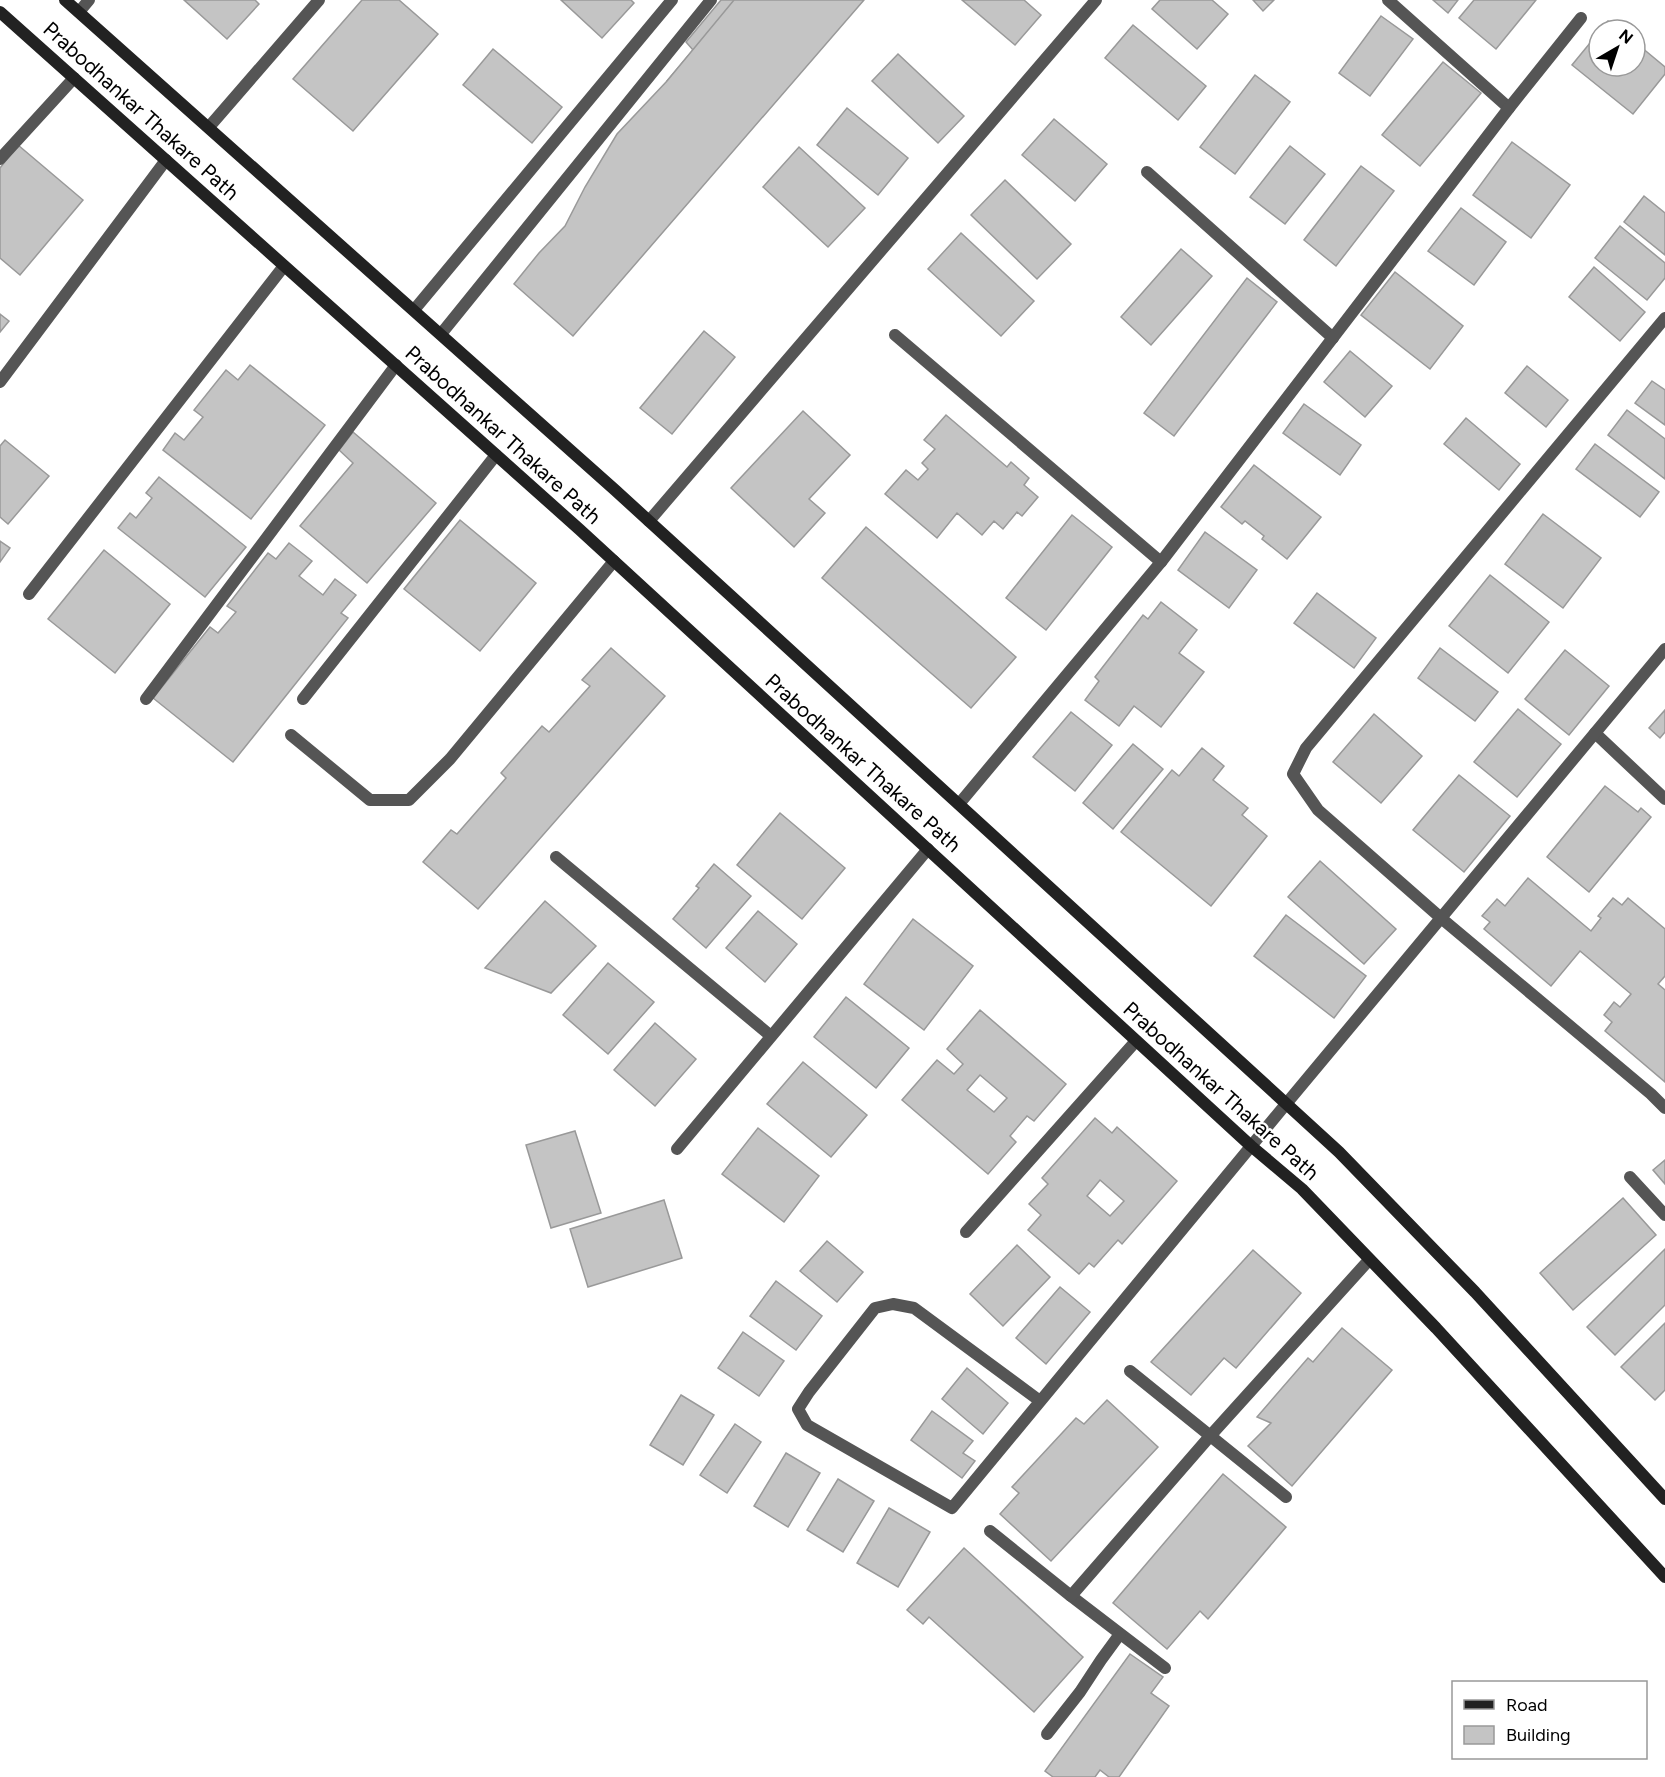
<svg xmlns="http://www.w3.org/2000/svg" width="1665" height="1777" viewBox="0 0 1665 1777" font-family="Figtree,sans-serif">
	<rect width="100%" height="100%" fill="#fff"/>
	<g fill="#c4c4c4" stroke="#999" stroke-width="1.5" fill-rule="evenodd">
		<polygon points="184,0 255,0 259,4 227,39"/>
		<polygon points="362,0 399,0 438,34 353,131 293,79"/>
		<polygon points="561,0 631,0 634,3 602,38"/>
		<polygon points="721,0 789,0 786,3 828,39 796,77 778,62 768,74 786,89 758,121 717,86 699,108 667,81 693,50 686,42"/>
		<polygon points="734,0 864,0 573,336 514,284 539,253 565,226 585,187 617,134 667,81"/>
		<polygon points="962,0 1024,0 1041,15 1015,45"/>
		<polygon points="1160,0 1212,0 1228,14 1197,49 1152,9"/>
		<polygon points="1253,0 1274,0 1263,11"/>
		<polygon points="1433,0 1458,0 1448,13"/>
		<polygon points="1474,0 1536,0 1496,49 1459,18"/>
		<polygon points="1381,16 1413,39 1370,96 1339,73"/>
		<polygon points="1608,21 1620,30 1600,30"/>
		<polygon points="1133,25 1206,86 1178,120 1105,58"/>
		<polygon points="1599,32 1599,66 1635,66 1635,42 1665,67 1665,74 1633,114 1572,65"/>
		<polygon points="493,49 562,107 532,143 463,85"/>
		<polygon points="898,54 964,116 938,143 872,81"/>
		<polygon points="1443,62 1481,93 1420,166 1382,135"/>
		<polygon points="1255,75 1290,102 1235,174 1200,147"/>
		<polygon points="847,108 908,158 878,195 817,145"/>
		<polygon points="1054,119 1107,164 1075,201 1022,155"/>
		<polygon points="1512,142 1570,185 1531,238 1473,195"/>
		<polygon points="18,145 83,200 20,275 0,258 0,168"/>
		<polygon points="1290,146 1325,174 1285,224 1250,197"/>
		<polygon points="799,147 865,208 828,247 763,187"/>
		<polygon points="1361,166 1394,191 1336,266 1304,240"/>
		<polygon points="1005,180 1071,244 1037,279 971,215"/>
		<polygon points="1644,196 1665,213 1665,255 1624,222"/>
		<polygon points="1461,208 1506,242 1474,285 1428,251"/>
		<polygon points="1620,226 1665,263 1665,278 1647,300 1595,258"/>
		<polygon points="961,233 1034,301 1001,336 928,269"/>
		<polygon points="1181,249 1212,276 1151,345 1121,317"/>
		<polygon points="1594,267 1645,312 1620,341 1569,297"/>
		<polygon points="1395,272 1463,326 1430,369 1361,315"/>
		<polygon points="1247,278 1277,302 1174,436 1144,413"/>
		<polygon points="0,314 9,321 0,332"/>
		<polygon points="704,331 735,357 672,434 640,408"/>
		<polygon points="1350,351 1392,386 1365,417 1324,382"/>
		<polygon points="250,365 325,425 251,519 163,450 175,433 184,440 203,417 194,410 226,370 238,380"/>
		<polygon points="1527,366 1568,400 1546,427 1505,393"/>
		<polygon points="1652,381 1665,390 1665,425 1635,403"/>
		<polygon points="1304,404 1361,445 1340,475 1283,433"/>
		<polygon points="1627,410 1665,439 1665,479 1608,435"/>
		<polygon points="803,411 850,455 809,499 825,513 794,547 731,488"/>
		<polygon points="946,415 1007,467 1011,462 1029,478 1024,485 1038,497 1022,516 1017,512 1003,529 994,521 982,535 957,513 937,538 885,494 906,470 918,480 928,469 922,463 935,449 924,440"/>
		<polygon points="1466,418 1520,464 1499,490 1444,444"/>
		<polygon points="353,432 436,503 367,583 300,526 353,463 339,450"/>
		<polygon points="5,440 49,476 8,524 0,517 0,446"/>
		<polygon points="1595,444 1659,492 1640,517 1576,469"/>
		<polygon points="1254,465 1321,517 1287,559 1262,539 1264,536 1245,521 1242,524 1221,507"/>
		<polygon points="159,477 246,547 205,597 118,528 130,513 136,518 152,498 146,493"/>
		<polygon points="1543,514 1601,558 1563,608 1505,564"/>
		<polygon points="1072,515 1112,547 1046,630 1006,598"/>
		<polygon points="460,520 536,583 480,651 404,589"/>
		<polygon points="866,527 1016,657 971,708 822,578"/>
		<polygon points="1205,532 1257,570 1229,608 1178,570"/>
		<polygon points="0,541 10,548 0,562"/>
		<polygon points="289,543 312,561 299,576 323,595 335,579 356,595 341,613 348,618 233,762 153,698 210,627 218,633 236,612 227,606 268,553 276,559"/>
		<polygon points="104,550 170,604 115,673 48,619"/>
		<polygon points="1490,575 1549,622 1508,673 1449,626"/>
		<polygon points="1317,593 1376,638 1354,668 1294,623"/>
		<polygon points="1161,602 1197,630 1179,653 1204,672 1161,727 1134,706 1119,726 1085,700 1099,681 1095,677 1143,615 1148,619"/>
		<polygon points="611,648 665,696 478,909 423,862 451,830 457,834 506,778 501,773 542,726 549,732 590,686 582,680"/>
		<polygon points="1440,648 1498,692 1475,721 1418,678"/>
		<polygon points="1565,650 1609,686 1569,735 1525,699"/>
		<polygon points="1518,709 1561,744 1517,797 1474,762"/>
		<polygon points="1665,710 1665,732 1660,738 1649,728"/>
		<polygon points="1071,712 1112,745 1075,791 1033,757"/>
		<polygon points="1374,714 1422,756 1381,803 1333,762"/>
		<polygon points="1133,744 1163,769 1113,829 1083,803"/>
		<polygon points="1202,748 1224,766 1213,780 1248,808 1242,815 1267,836 1211,906 1121,832 1172,770 1179,776"/>
		<polygon points="1459,775 1510,816 1464,872 1413,830"/>
		<polygon points="1605,786 1638,812 1641,808 1651,817 1589,892 1547,857"/>
		<polygon points="780,813 845,868 802,919 737,865"/>
		<polygon points="1320,861 1396,929 1364,964 1288,897"/>
		<polygon points="714,864 751,896 706,948 673,919 699,888 696,886"/>
		<polygon points="1528,878 1591,931 1601,918 1598,916 1613,898 1622,905 1628,898 1665,929 1665,976 1658,984 1665,990 1665,1082 1605,1031 1612,1022 1604,1015 1614,1002 1620,1007 1631,994 1580,951 1551,986 1484,929 1490,922 1482,916 1497,899 1505,906"/>
		<polygon points="545,901 596,946 551,993 485,968"/>
		<polygon points="758,911 797,944 765,982 726,948"/>
		<polygon points="1286,915 1366,976 1334,1018 1254,956"/>
		<polygon points="913,919 973,966 924,1030 864,984"/>
		<polygon points="608,963 654,1002 608,1054 563,1015"/>
		<polygon points="846,997 909,1048 876,1088 814,1037"/>
		<path d="M980,1010L1066,1084L1034,1121L1027,1116L1010,1136L1016,1142L988,1174L902,1100L937,1060L954,1074L963,1064L947,1049ZM980,1075L1007,1098L994,1112L967,1090Z"/>
		<polygon points="655,1023 696,1059 655,1106 614,1070"/>
		<polygon points="803,1062 867,1115 831,1157 767,1104"/>
		<path d="M1095,1118L1112,1133L1117,1127L1177,1181L1122,1244L1118,1240L1094,1267L1089,1263L1079,1274L1028,1230L1041,1215L1029,1204L1048,1184L1042,1178ZM1100,1180L1124,1201L1110,1216L1087,1196Z"/>
		<polygon points="758,1128 819,1176 784,1222 722,1174"/>
		<polygon points="575,1131 601,1213 551,1228 526,1145"/>
		<polygon points="1665,1160 1665,1184 1653,1170"/>
		<polygon points="1623,1198 1656,1235 1573,1310 1540,1273"/>
		<polygon points="664,1200 682,1258 588,1287 570,1229"/>
		<polygon points="827,1241 863,1272 837,1302 800,1271"/>
		<polygon points="1017,1245 1050,1277 1003,1326 970,1294"/>
		<polygon points="1665,1249 1665,1305 1615,1355 1587,1327"/>
		<polygon points="1253,1250 1301,1293 1236,1368 1224,1358 1191,1395 1151,1362"/>
		<polygon points="776,1281 822,1316 796,1350 750,1316"/>
		<polygon points="1060,1287 1090,1312 1046,1364 1016,1338"/>
		<polygon points="1665,1323 1665,1390 1655,1400 1621,1367"/>
		<polygon points="1342,1328 1392,1370 1292,1486 1248,1446 1271,1423 1257,1417 1308,1358 1313,1362"/>
		<polygon points="743,1332 784,1361 759,1396 718,1368"/>
		<polygon points="967,1368 1008,1403 983,1434 942,1399"/>
		<polygon points="681,1395 714,1415 683,1465 650,1445"/>
		<polygon points="1107,1400 1158,1447 1051,1561 1000,1514 1019,1493 1012,1487 1076,1418 1084,1424"/>
		<polygon points="932,1411 973,1441 963,1453 975,1461 962,1478 911,1440"/>
		<polygon points="735,1424 761,1442 727,1493 700,1475"/>
		<polygon points="786,1453 820,1473 788,1527 754,1506"/>
		<polygon points="1223,1474 1286,1527 1208,1619 1200,1611 1167,1649 1113,1603"/>
		<polygon points="838,1479 874,1501 843,1552 807,1530"/>
		<polygon points="889,1508 930,1532 898,1587 857,1563"/>
		<polygon points="964,1548 1083,1657 1034,1712 929,1617 923,1624 907,1610"/>
		<polygon points="1130,1654 1163,1677 1151,1693 1169,1706 1119,1777 1109,1777 1100,1770 1095,1777 1053,1777 1045,1771"/>
	</g>
	<g fill="none" stroke-linecap="round" stroke-linejoin="round">
		<g stroke="#555" stroke-width="12">
			<polyline points="29,594 284,266"/>
			<polyline points="146,699 396,365"/>
			<polyline points="303,699 496,455"/>
			<polyline points="1595,733 1665,799"/>
			<polyline points="291,735 370,800 409,800 450,759 614,561"/>
		</g>
		<g stroke="#555" stroke-width="12">
			<polyline points="1388,0 1509,108"/>
			<polyline points="79,12 89,0"/>
			<polyline points="209,127 319,0"/>
			<polyline points="0,159 74,78"/>
			<polyline points="1147,172 1333,338"/>
			<polyline points="414,310 672,0"/>
			<polyline points="1665,318 1306,748 1293,774 1318,810 1441,918 1651,1094 1665,1108"/>
			<polyline points="441,334 711,0"/>
			<polyline points="895,335 1161,562"/>
			<polyline points="0,382 166,160"/>
			<polyline points="649,521 1096,0"/>
			<polyline points="959,804 1161,562 1509,108 1581,18"/>
			<polyline points="556,857 771,1036"/>
			<polyline points="677,1149 928,849"/>
			<polyline points="1630,1177 1665,1215"/>
			<polyline points="966,1232 1136,1041"/>
			<polyline points="1130,1371 1286,1497"/>
			<polyline points="1040,1401 914,1308 893,1304 875,1308 809,1392 798,1409 807,1425 952,1508 1286,1104 1665,649"/>
			<polyline points="990,1531 1071,1596 1165,1668"/>
			<polyline points="1071,1596 1211,1435 1369,1260"/>
			<polyline points="1047,1734 1080,1692 1101,1660 1120,1634"/>
		</g>
		<g stroke="#222" stroke-width="12">
			<polyline points="65,0 615,490 1339,1152 1475,1292 1665,1499"/>
			<polyline points="0,12 579,529 1251,1146 1302,1189 1436,1328 1665,1577"/>
		</g>
	</g>
	<g text-anchor="middle" stroke-width="4.5" stroke-linejoin="round" paint-order="stroke">
		<g font-size="21" fill="#000" stroke="#fff">
			<text transform="translate(141 111) rotate(42)" y="7">Prabodhankar Thakare Path</text>
			<text transform="translate(503 435) rotate(42)" y="7">Prabodhankar Thakare Path</text>
			<text transform="translate(863 763) rotate(42)" y="7">Prabodhankar Thakare Path</text>
			<text transform="translate(1221 1091) rotate(42)" y="7">Prabodhankar Thakare Path</text>
		</g>
	</g>
	<rect x="1452" y="1681" width="195" height="78" fill="#ffffff" stroke="#999999" stroke-width="1.5"/>
	<rect x="1464" y="1700" width="30" height="9" fill="#222222" stroke="#999999" stroke-width="1.5"/>
	<text x="1506" y="1711" font-size="18" fill="#000000">Road</text>
	<rect x="1464" y="1726" width="30" height="18" fill="#c4c4c4" stroke="#999999" stroke-width="1.5"/>
	<text x="1506" y="1741" font-size="18" fill="#000000">Building</text>
	<g transform="translate(1617 48) rotate(39)"><circle r="28" fill="#ffffff" stroke="#999999" stroke-width="1.5"/>
	<path d="M0-4.5L10 22L0 15L-10 22Z" fill="#000000"/>
	<text y="-9" font-size="16" font-weight="bold" text-anchor="middle" fill="#000000">N</text>
	</g>
</svg>
